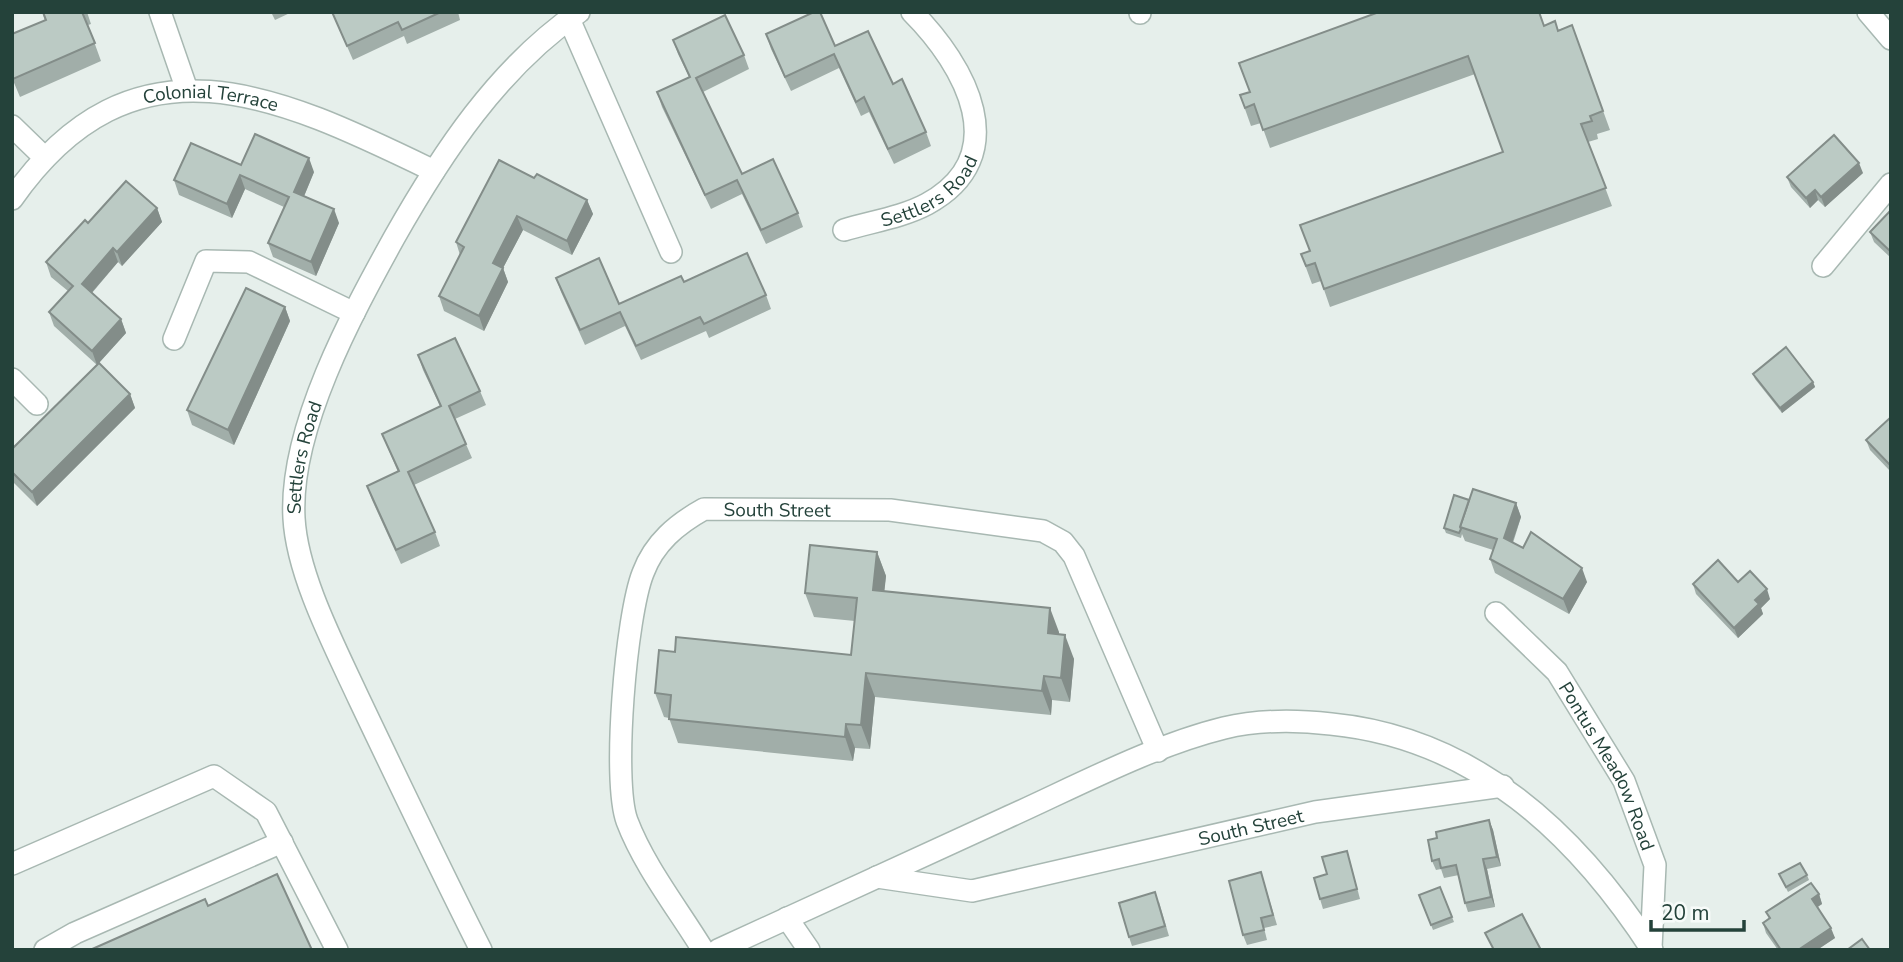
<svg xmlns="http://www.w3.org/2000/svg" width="1903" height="962" viewBox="0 0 1903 962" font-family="'Nunito Sans',sans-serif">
	<rect width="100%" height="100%" fill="#e6efeb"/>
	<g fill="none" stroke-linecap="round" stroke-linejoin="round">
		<g stroke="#a8b8b2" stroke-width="24">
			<g id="minor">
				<polyline points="160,12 187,90"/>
				<polyline points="1140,12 1140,13"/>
				<polyline points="1868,12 1891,39"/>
				<polyline points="569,19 671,252"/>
				<polyline points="12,126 45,158"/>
				<path id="s1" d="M12,199C134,25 279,96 434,171"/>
				<path id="s2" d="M844,230C870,222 903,217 927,204C1015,156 966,66 912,12"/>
				<polyline points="1823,266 1891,184"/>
				<polyline points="174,339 206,261 249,262 354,313"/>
				<polyline points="12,379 37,404"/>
				<path id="s3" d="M1496,613L1557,672L1624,781L1655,865L1651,948"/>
				<polyline points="12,864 214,776 266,812 337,950"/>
				<path id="s4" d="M877,877L972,891L1315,812L1503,786"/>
				<polyline points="787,918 809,950"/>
				<polyline points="45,950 75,933 282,842"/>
				<path id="s5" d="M481,950C439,867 399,783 359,699C335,647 297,575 294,518C289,429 352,314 394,238C442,153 498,68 579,12"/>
				<path id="s6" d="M703,950C678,909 644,866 627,821C612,780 626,616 643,573C654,543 677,524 704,509L890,510L1043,531L1063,542L1074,556L1158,751"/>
				<path d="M718,950C814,906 910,862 1006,818C1075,787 1151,746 1224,728C1258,720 1296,720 1331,724C1475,738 1576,833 1652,950"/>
			</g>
		</g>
		<use href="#minor" stroke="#fff" stroke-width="21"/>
	</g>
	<g fill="#a1aea9">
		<polygon points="42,12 87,12 91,24 88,25 101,61 20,97 12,78 12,34 45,21"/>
		<polygon points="271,12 292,12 275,20"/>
		<polygon points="332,12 458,12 460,20 407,44 404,36 353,60"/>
		<polygon points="1544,25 1558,30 1572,25 1610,130 1597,134 1598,139 1588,142 1612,206 1330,307 1321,281 1312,284 1301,254 1310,251 1503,152 1475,74 1270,148 1261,123 1251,126 1240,95"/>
		<polygon points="766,34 835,46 893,84 926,132 931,146 894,164 869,112 861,116 839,68 791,91 771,49"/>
		<polygon points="673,40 744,55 749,69 703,92 742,174 798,213 803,227 766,244 742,194 711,209 662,107 657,92 689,77 678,54"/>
		<polygon points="241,165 314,172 304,196 339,223 316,276 273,257 268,243 284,207 245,189 232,218 179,195 174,180"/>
		<polygon points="1863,173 1825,207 1818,200 1810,208 1791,187 1787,177"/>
		<polygon points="534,178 587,200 593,214 572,255 523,230 503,268 508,282 484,331 444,311 439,296 460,255 456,242"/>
		<polygon points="157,208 162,222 122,266 118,262 92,293 121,319 126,333 99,363 130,394 135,408 37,506 12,481 12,449 97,365 54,326 49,312 68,291 51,277 46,262 88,223"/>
		<polygon points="1891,210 1891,258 1874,242 1870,232"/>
		<polygon points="556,278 619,304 684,282 766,295 771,309 709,338 706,331 641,360 625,326 585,345 561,292"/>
		<polygon points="285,307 290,321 234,445 192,425 187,410"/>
		<polygon points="418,355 480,391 486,405 455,419 472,458 414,485 435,532 440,546 401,564 372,500 367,486 398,472 382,434 440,406 423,370"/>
		<polygon points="1753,374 1813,382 1815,387 1782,413 1755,379"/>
		<polygon points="1891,417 1891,472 1870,450 1866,440"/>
		<polygon points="1469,500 1516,503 1521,517 1513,543 1587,582 1569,614 1495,573 1490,559 1493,550 1465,541 1462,534 1461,538 1446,533 1444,528"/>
		<polygon points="877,552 886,576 884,591 1059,632 1059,634 1074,659 1070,702 1052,700 1051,715 875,697 870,749 855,748 853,761 678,743 669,718 664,717 655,693 675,652 851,655 855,621 814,617 805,593"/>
		<polygon points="1738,582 1770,599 1761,608 1763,614 1738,638 1696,594 1693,584"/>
		<polygon points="1489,820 1493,830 1501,866 1487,869 1495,907 1468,912 1465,903 1459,875 1444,878 1441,869 1436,870 1432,861 1437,838"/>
		<polygon points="1350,861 1360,899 1323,909 1320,899 1327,874"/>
		<polygon points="1261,872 1277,925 1264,928 1267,940 1247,945 1243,935"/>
		<polygon points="1779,874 1807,875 1809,880 1788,892"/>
		<polygon points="1440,887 1454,922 1433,930 1419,895"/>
		<polygon points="1819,894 1822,904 1818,907 1835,938 1817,950 1778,950 1766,933 1763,923 1769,919 1766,912"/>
		<polygon points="1159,902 1169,936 1132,946 1129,937"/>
	</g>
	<g fill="#838d89">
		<polygon points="309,158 314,172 300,206 294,192"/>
		<polygon points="1859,163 1863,173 1825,207 1821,197"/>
		<polygon points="240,175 245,189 232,218 227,204"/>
		<polygon points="1815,190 1818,200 1810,208 1806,198"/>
		<polygon points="587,200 593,214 572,255 567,241"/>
		<polygon points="157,208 162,222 122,266 117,252"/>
		<polygon points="334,209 339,223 316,276 311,262"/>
		<polygon points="517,216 523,230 503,268 508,282 484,331 479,316 493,263"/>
		<polygon points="113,248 118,262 87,298 82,284"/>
		<polygon points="285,307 290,321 234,445 228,430"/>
		<polygon points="121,319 126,333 97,365 92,351"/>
		<polygon points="1813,382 1815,387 1782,413 1780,408"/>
		<polygon points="130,394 135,408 37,506 32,492"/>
		<polygon points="1516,503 1521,517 1509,552 1504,538"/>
		<polygon points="877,552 886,576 882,614 873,590"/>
		<polygon points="1582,568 1587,582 1569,614 1563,599"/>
		<polygon points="1767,589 1770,599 1761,608 1763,614 1738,638 1734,628 1755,600"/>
		<polygon points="1050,608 1059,632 1057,657 1048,633"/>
		<polygon points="1065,635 1074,659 1070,702 1061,678"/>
		<polygon points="866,673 875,697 870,749 861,725"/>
		<polygon points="1044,676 1052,700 1051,715 1042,691"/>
		<polygon points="846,724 855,748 853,761 845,737"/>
		<polygon points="1489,820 1493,830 1501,866 1497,857"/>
		<polygon points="1483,859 1487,869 1495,907 1491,897"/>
		<polygon points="1819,894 1822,904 1815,908 1812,899"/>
		<polygon points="1831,928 1835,938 1817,950 1798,950"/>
	</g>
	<g fill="#bbcac4" stroke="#838d89" stroke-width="2">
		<polygon points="43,12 82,12 95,43 13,79 12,76 12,34 46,20"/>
		<polygon points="332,12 441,12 402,30 398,22 347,46"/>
		<polygon points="814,12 820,12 835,46 868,31 893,84 902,79 926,132 888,149 864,97 856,102 834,54 785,77 766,34"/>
		<polygon points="1379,12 1539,12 1544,26 1555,21 1558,31 1572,25 1603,111 1590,116 1592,121 1581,124 1606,188 1324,289 1315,263 1306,266 1301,254 1310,251 1300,225 1503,152 1468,56 1263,130 1254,104 1245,108 1240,95 1250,92 1239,63"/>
		<polygon points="725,15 744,55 696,78 742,174 773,159 798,213 761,230 737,180 705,195 657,92 690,77 673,40"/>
		<polygon points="255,134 309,158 294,192 334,209 311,262 268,243 289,197 240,175 227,204 174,180 191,143 241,165"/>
		<polygon points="1834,135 1859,163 1821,197 1815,190 1806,198 1787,177"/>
		<polygon points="499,160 534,178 537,174 587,200 567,241 517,216 493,263 503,268 479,316 439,296 464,247 456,242"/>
		<polygon points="126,181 157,208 117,252 113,248 82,284 121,319 92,351 49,312 73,286 46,262 85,220 88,223"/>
		<polygon points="1891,210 1891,252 1870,232"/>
		<polygon points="747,253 766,295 704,324 700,317 636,346 620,312 580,330 556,278 599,258 619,304 681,276 684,282"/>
		<polygon points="246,288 285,307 228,430 187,410"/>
		<polygon points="455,338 480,391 449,406 466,444 408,472 435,532 396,550 367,486 399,471 382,434 441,406 418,355"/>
		<polygon points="1786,347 1813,382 1780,408 1753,374"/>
		<polygon points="99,363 130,394 32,492 12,472 12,449"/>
		<polygon points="1891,417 1891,466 1866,440"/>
		<polygon points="1473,489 1516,503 1504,538 1523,548 1531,532 1582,568 1563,599 1490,559 1497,539 1460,527"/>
		<polygon points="1454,495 1469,500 1460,527 1461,529 1459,533 1444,528"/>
		<polygon points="810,545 877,552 873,590 1050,608 1048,633 1065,635 1061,678 1044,676 1042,691 866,673 861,725 846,724 845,737 669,719 671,695 655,693 659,650 675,652 676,637 851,655 857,598 805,593"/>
		<polygon points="1718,560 1738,582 1750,571 1767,589 1755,600 1759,604 1734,628 1693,584"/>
		<polygon points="1489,820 1497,857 1483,859 1491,897 1465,903 1456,865 1441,868 1439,859 1432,861 1428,840 1437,838 1436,832"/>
		<polygon points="1347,851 1357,889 1320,899 1314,878 1327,874 1322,857"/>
		<polygon points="1800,863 1807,875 1786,887 1779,874"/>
		<polygon points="1261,872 1273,915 1261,918 1264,930 1243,935 1229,881"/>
		<polygon points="277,874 312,950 90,950 205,899 208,906"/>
		<polygon points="1811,883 1819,894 1812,899 1831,928 1798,950 1781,950 1763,923 1770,918 1766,912"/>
		<polygon points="1440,887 1452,917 1431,925 1419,895"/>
		<polygon points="1155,892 1165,926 1129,937 1119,903"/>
		<polygon points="1522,914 1541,950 1494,950 1485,933"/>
		<polygon points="1862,939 1870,950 1847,950"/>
	</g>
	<g text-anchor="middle" stroke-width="5" stroke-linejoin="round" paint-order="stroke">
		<g font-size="19" fill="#24423a" stroke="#f7fbf9">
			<text dy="7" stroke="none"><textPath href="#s1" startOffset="238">Colonial Terrace</textPath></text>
			<text dy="7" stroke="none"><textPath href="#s2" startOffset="96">Settlers Road</textPath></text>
			<text dy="7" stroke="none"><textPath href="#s5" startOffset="534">Settlers Road</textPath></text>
			<text dy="7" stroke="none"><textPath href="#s6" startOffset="564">South Street</textPath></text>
			<text dy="7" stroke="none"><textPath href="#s3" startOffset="192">Pontus Meadow Road</textPath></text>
			<text dy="7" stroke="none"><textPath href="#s4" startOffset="382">South Street</textPath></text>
		</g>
	</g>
	<rect width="1903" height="962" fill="none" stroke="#24423a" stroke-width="28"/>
	<path d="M1651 920v10h93v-10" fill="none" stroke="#24423a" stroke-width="3.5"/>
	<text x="1661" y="920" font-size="21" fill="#24423a" stroke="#f7fbf9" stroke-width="5" paint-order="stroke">20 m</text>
</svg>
